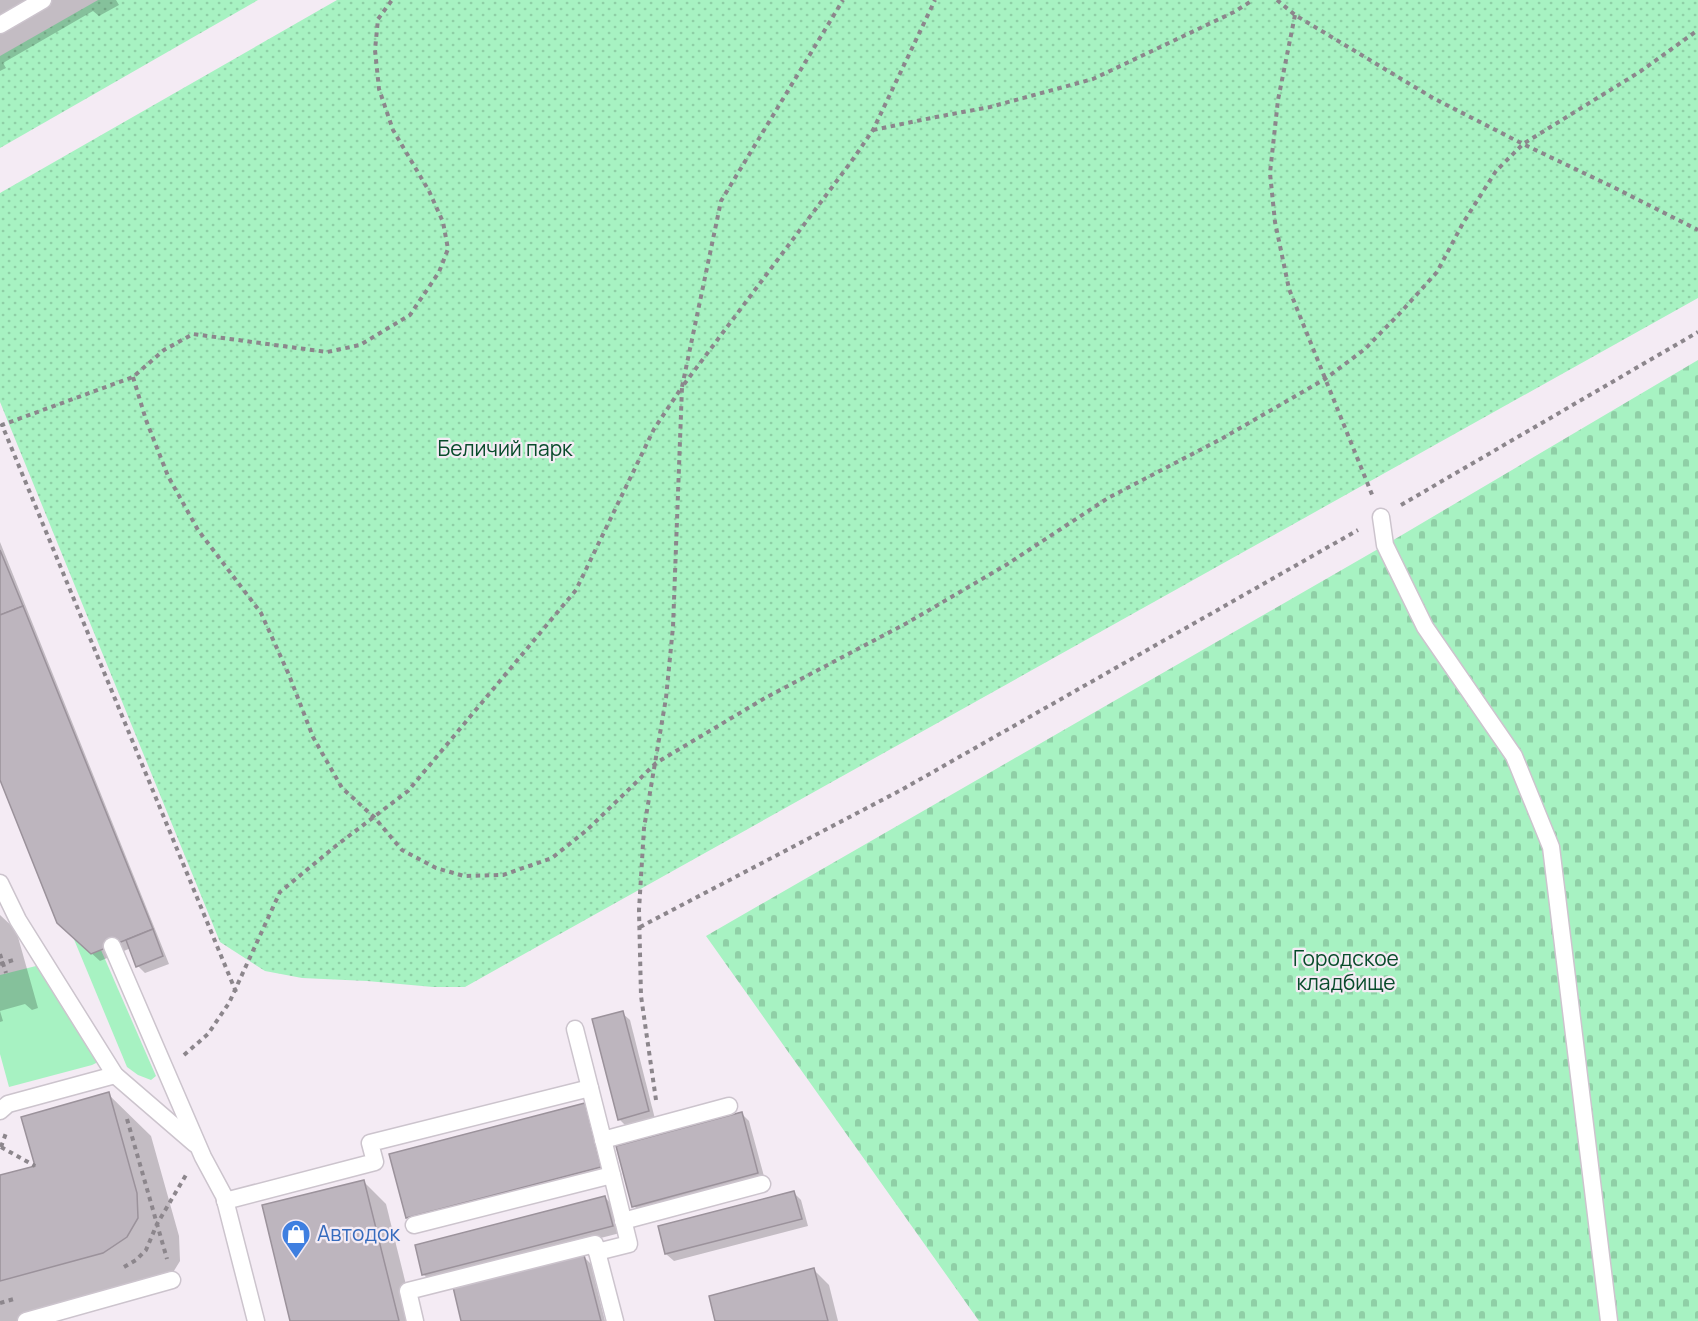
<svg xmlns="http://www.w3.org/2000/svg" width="1698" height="1321" viewBox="0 0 1698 1321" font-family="Manrope,sans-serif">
	<defs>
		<pattern id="cemetery-stones" width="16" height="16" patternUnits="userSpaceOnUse" patternTransform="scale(1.5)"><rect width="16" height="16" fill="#a7f2c2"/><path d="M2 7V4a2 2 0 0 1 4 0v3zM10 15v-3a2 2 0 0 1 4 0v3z" fill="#8fcfa6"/></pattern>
		<pattern id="park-dots" width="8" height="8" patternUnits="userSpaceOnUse" patternTransform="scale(1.5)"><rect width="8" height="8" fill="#a7f2c2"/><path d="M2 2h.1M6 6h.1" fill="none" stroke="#8fcfa6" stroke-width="1.8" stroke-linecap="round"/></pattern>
	</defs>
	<rect width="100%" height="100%" fill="#f4ebf4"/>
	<g fill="#a7f2c2">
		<polygon points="73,937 101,950 156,1076 151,1080 138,1075 127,1067"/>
		<polygon points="40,965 98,1060 96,1063 92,1065 9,1087 0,1054 0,975"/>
	</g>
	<polygon fill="url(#cemetery-stones)" points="1698,360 1698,1321 979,1321 706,936 1385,545"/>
	<g fill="url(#park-dots)">
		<polygon points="98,0 258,0 0,148 0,56"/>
		<polygon points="337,0 1698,0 1698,298 465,987 433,987 367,981 302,978 265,971 220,942 0,402 0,193"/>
	</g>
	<g fill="#0003">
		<polygon points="0,0 116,0 119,5 99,16 93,11 3,63 6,68 0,71"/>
		<polygon points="0,542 169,964 145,973 138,966 131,948 100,961 66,930 0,776"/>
		<polygon points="0,915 16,930 38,1008 32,1010 25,1004 0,1011 3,1021 0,1022"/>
		<polygon points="622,1013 630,1020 655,1119 626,1126 619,1119"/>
		<polygon points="108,1094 151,1136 179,1236 180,1261 169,1279 51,1321 0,1321 0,1177 36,1167"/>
		<polygon points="584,1105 592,1112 608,1174 414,1224 407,1217"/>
		<polygon points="742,1114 749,1121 765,1180 641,1213 634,1206"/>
		<polygon points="363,1181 386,1204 415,1321 292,1321"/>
		<polygon points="794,1193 801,1200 808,1226 674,1261 666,1254"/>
		<polygon points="605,1197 612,1205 620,1233 431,1282 424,1275 416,1246"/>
		<polygon points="584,1257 591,1264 605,1321 463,1321"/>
		<polygon points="814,1270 829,1285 838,1321 717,1321"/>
	</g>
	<g fill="#bdb5be" stroke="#9b929b" stroke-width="1.5">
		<polygon points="0,550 23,606 0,615"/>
		<polygon points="23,606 153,929 91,954 57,923 0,780 0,615"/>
		<polygon points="153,929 163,956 136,967 126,940"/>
		<polygon points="623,1011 649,1111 618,1120 592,1019"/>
		<polygon points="109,1092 137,1193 138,1218 127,1237 103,1253 0,1281 0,1175 35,1166 21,1117"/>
		<polygon points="585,1103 601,1167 406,1218 389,1154"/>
		<polygon points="742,1112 758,1173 632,1207 616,1146"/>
		<polygon points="364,1180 399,1321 290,1321 262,1205"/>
		<polygon points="794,1191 802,1219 665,1254 658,1226"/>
		<polygon points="605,1196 613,1226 422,1275 415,1245"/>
		<polygon points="584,1255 601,1321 461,1321 453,1287"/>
		<polygon points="814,1268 828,1321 715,1321 709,1296"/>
	</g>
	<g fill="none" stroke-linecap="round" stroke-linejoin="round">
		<g stroke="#ccc4cd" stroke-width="19">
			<g id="service">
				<polyline points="0,25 43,0"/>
				<polyline points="1381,517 1385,545 1425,627 1514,756 1551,847 1609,1321"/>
				<polyline points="0,883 18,920 115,1075 195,1144"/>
				<polyline points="112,946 203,1157 224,1196 256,1321"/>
				<polyline points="575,1029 590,1088"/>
				<polyline points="0,1111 8,1104 115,1075"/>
				<polyline points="603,1140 729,1106"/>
				<polyline points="225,1201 375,1162 370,1143 590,1088 612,1175 414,1225"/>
				<polyline points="623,1221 762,1184"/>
				<polyline points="597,1252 629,1244 612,1175"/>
				<polyline points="26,1321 172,1280"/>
				<polyline points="415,1321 408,1291 595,1244 615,1321"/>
			</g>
		</g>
		<g stroke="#8c868c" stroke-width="4" stroke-dasharray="4.5 4.5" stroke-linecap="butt">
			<polyline points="1277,0 1295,15 1433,98 1523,144 1613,187 1698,230"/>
			<polyline points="1295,15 1278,100 1270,173 1275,222 1289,289 1373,497"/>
			<polyline points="873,130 936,117 990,107 1093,79 1234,12 1253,0"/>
			<polyline points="133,377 146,420 168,476 198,530 261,613 289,675 313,737 342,788 374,817 402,850 436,868 464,876 503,875 552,858 587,830 656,763 765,698 907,623 1006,565 1108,498 1223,438 1325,379 1365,349 1401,312 1437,272 1463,223 1496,171 1523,144 1641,71 1698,30"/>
			<polyline points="1401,505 1698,332"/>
			<polyline points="640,927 903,789 1358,530"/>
			<polyline points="0,954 6,973"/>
			<polyline points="0,964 17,959"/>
			<polyline points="236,992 2,425 133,377 164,350 193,334 327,352 360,345 410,315 439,272 448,249 443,222 429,191 393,130 379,89 375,50 378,19 392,0"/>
			<polyline points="184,1055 208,1034 229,1003 280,892 337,845 408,791 576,590 654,429 682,387 721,201 843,0"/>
			<polyline points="656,1100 641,996 639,910 644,828 666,698 673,627 682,387 851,162 873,130 935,0"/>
			<polyline points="127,1119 167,1259"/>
			<polyline points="1,1147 6,1133"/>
			<polyline points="1,1147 35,1166"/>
			<polyline points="124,1267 136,1260 146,1250 157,1224 186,1175"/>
			<polyline points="0,1303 14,1299"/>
		</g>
		<use href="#service" stroke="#fff" stroke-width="16"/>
	</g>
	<defs>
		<g id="shop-pin" transform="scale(1.5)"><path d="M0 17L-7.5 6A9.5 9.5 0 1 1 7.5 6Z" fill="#3f7fe0" stroke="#f4ebf4"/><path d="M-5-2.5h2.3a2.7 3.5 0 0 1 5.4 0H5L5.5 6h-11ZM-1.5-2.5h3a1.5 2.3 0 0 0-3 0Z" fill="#fff"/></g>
	</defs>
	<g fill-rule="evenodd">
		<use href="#shop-pin" x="296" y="1234"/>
	</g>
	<g text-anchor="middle" stroke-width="4.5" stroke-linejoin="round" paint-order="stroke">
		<g font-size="21" fill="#084c2b" stroke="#f4ebf4">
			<text x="505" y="456">Беличий парк</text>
			<text x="1346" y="966">Городское<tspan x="1346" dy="24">кладбище</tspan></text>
		</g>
		<g font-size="21" fill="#366cbe" stroke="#f4ebf4" text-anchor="start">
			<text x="317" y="1241">Автодок</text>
		</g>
	</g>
</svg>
